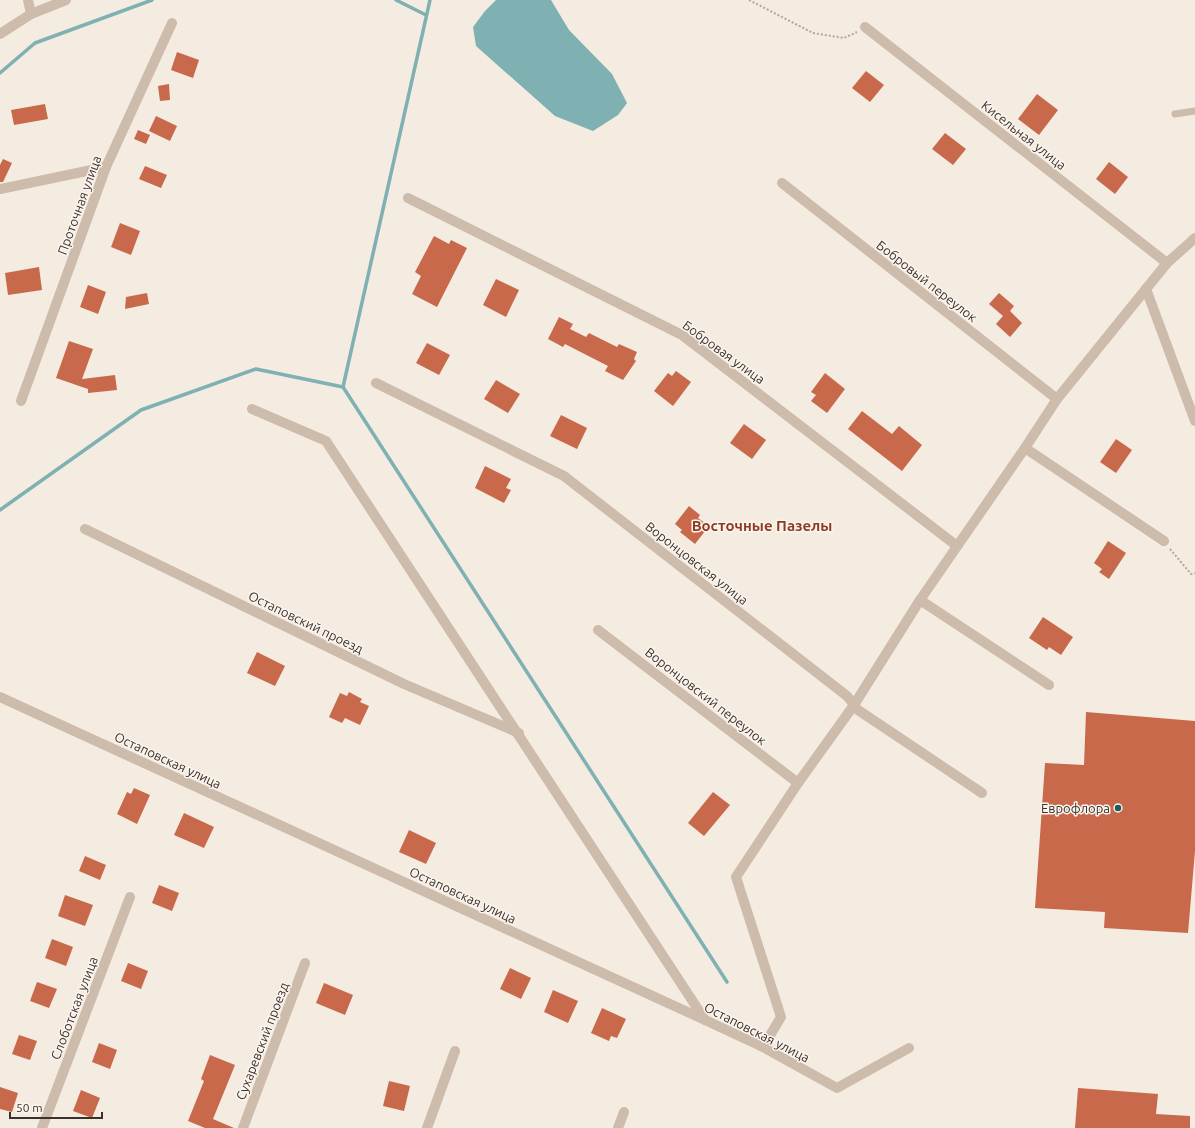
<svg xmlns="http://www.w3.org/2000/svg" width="1195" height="1128" viewBox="0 0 1195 1128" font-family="Ubuntu,sans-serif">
	<rect width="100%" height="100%" fill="#f4ebe1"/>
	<polygon fill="#7fb0b2" points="496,0 551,0 569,30 612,74 627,103 618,115 593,131 555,116 476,46 473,27 485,11"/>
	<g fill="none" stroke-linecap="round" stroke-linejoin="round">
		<g stroke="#7fb0b2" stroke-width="3.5">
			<polyline points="396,0 426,15"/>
			<polyline points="430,0 343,387 727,982"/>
			<polyline points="0,73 35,43 152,0"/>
			<polyline points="0,510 141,410 256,369 343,387"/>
		</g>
	</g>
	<g fill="#c8694b">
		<polygon points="177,52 199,60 193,78 171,70"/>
		<polygon points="866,71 884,85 870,102 852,88"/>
		<polygon points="169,84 170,100 160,101 158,86"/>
		<polygon points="1037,94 1058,110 1039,135 1018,119"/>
		<polygon points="45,104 48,119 14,125 11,110"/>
		<polygon points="156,116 177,126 170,141 149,131"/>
		<polygon points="138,130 150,135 146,144 134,139"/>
		<polygon points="945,133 966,149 953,165 932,149"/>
		<polygon points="3,159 12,163 3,182 0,182 0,165"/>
		<polygon points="1109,162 1128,177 1115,194 1096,179"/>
		<polygon points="145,166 167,175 161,188 139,179"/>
		<polygon points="120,223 140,231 131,255 111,247"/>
		<polygon points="434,236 449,244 451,240 467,248 437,307 412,294 421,276 415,272"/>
		<polygon points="39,267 42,290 8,295 5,273"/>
		<polygon points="496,279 519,290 506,317 483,305"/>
		<polygon points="88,285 106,292 98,314 80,307"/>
		<polygon points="147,293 149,304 125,309 126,297"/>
		<polygon points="999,293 1014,306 1010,311 1022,323 1010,337 996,324 1003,316 989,304"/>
		<polygon points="559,317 573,324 570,329 586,337 589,333 617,347 619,344 637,352 634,359 636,361 623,380 605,371 608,366 565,344 563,347 548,339"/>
		<polygon points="69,341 93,349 82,379 115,375 117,390 88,393 88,389 56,378"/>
		<polygon points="427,343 450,355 439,375 416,363"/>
		<polygon points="676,371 691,382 673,406 654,391 668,373 672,376"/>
		<polygon points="825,373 845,389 827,413 811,401 816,395 811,392"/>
		<polygon points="496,380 520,394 508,413 484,399"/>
		<polygon points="862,411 892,434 899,426 922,445 902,471 848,429"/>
		<polygon points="561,415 587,428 577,449 550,436"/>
		<polygon points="744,424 766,440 752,459 730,443"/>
		<polygon points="1116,439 1132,450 1116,473 1100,462"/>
		<polygon points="485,466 511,479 506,488 511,490 504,503 475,488"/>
		<polygon points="689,506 700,515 698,518 709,526 695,544 680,532 682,530 675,524"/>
		<polygon points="1108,541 1126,553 1109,579 1099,572 1102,569 1094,563"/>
		<polygon points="1043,617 1073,637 1061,655 1049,647 1047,650 1029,638"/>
		<polygon points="257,652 285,666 275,686 247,673"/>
		<polygon points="349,692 362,699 360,702 369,706 360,725 345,718 342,723 329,717 340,693 347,696"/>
		<polygon points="1086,712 1195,721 1195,851 1188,933 1104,928 1105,912 1035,908 1045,763 1084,765"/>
		<polygon points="134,788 150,795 137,824 117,814 127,792 131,794"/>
		<polygon points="713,792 730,805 704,836 688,823"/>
		<polygon points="184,813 214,827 204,848 174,835"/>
		<polygon points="409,830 436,843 426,864 399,852"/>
		<polygon points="85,856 106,865 100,880 79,871"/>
		<polygon points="159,885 179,893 172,911 152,903"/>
		<polygon points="65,895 93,905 85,926 58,916"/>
		<polygon points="52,939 73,947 66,966 45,958"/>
		<polygon points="128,963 148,971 141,989 121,981"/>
		<polygon points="510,968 531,978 521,999 500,989"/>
		<polygon points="37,982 57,989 49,1008 30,1001"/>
		<polygon points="324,983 353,995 345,1015 316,1003"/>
		<polygon points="553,990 578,1001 568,1023 544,1012"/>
		<polygon points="602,1008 626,1019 617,1038 611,1036 609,1041 591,1033"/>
		<polygon points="19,1035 37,1041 30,1060 12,1054"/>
		<polygon points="99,1043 117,1050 110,1069 92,1062"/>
		<polygon points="210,1055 235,1065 213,1119 234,1128 205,1128 188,1121 204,1081 201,1079"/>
		<polygon points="389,1081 410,1086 404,1111 383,1106"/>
		<polygon points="0,1087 18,1093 12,1112 0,1109"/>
		<polygon points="1078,1088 1158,1094 1156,1114 1190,1116 1190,1128 1075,1128"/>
		<polygon points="81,1090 100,1098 92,1118 73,1111"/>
	</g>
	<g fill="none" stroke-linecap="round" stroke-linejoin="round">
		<g stroke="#b9a596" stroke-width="2" stroke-dasharray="2 2" stroke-linecap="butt">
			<polyline points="749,0 813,33 844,38 857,32"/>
			<polyline points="1170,549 1191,574 1195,573"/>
		</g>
		<polyline stroke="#cdbbac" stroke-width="7" points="1175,114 1195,111"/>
		<g stroke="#cdbbac" stroke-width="10">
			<polyline points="28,0 31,14"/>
			<polyline points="865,27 1167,263"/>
			<polyline points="0,34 31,14 66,0"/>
			<polyline points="782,183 1057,399"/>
			<polyline points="0,189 106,167"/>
			<polyline points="408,198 682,335 957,546"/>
			<polyline points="1146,289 1195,421"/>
			<polyline points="376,383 564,476 847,696 858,710 982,793"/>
			<polyline points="21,401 106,167 172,23"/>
			<polyline points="252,409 326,441 705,1020"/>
			<polyline points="1025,448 1164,541"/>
			<polyline points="85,529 404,684 519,733"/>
			<polyline points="920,600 1049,685"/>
			<polyline points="598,630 798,783"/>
			<polyline points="0,697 705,1020 763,1047 837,1088 909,1048"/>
			<polyline points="763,1047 781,1017 736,877 798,783 854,705 920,600 1025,448 1057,399 1167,263 1195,238"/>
			<polyline points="42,1128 130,897"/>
			<polyline points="243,1128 305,963"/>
			<polyline points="427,1128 455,1051"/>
			<polyline points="618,1128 624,1112"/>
		</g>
	</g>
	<circle fill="#1f5a5e" stroke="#fbf5ee" stroke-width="1.5" cx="1118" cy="808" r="4"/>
	<g text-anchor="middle" stroke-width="3" stroke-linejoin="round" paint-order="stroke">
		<g font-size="13" fill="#3b302b" stroke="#fbf5ee">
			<text transform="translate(1024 135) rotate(38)" y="5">Кисельная улица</text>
			<text transform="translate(79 205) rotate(-70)" y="5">Проточная улица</text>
			<text transform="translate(927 281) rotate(38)" y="5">Бобровый переулок</text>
			<text transform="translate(724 352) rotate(36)" y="5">Бобровая улица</text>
			<text transform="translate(697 563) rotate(38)" y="5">Воронцовская улица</text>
			<text transform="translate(306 622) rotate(26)" y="5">Остаповский проезд</text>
			<text transform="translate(706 696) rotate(38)" y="5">Воронцовский переулок</text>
			<text transform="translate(168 760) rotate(25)" y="5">Остаповская улица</text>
			<text transform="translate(463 895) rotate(25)" y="5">Остаповская улица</text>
			<text transform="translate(74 1008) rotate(-69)" y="5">Слоботская улица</text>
			<text transform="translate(757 1032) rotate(27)" y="5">Остаповская улица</text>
			<text transform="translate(262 1041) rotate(-69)" y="5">Сухаревский проезд</text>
		</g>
		<g font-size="13" fill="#3b302b" stroke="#fbf5ee" text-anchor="end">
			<text x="1110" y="813">Еврофлора</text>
		</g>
		<g font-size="15" font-weight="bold" fill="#8c3b22" stroke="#fbf5ee">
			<text x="762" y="531">Восточные Пазелы</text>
		</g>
	</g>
	<path d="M10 1112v6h92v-6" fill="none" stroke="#3b302b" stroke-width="2"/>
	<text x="16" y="1112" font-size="12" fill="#3b302b" stroke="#fbf5ee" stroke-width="3" paint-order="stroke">50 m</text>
</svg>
